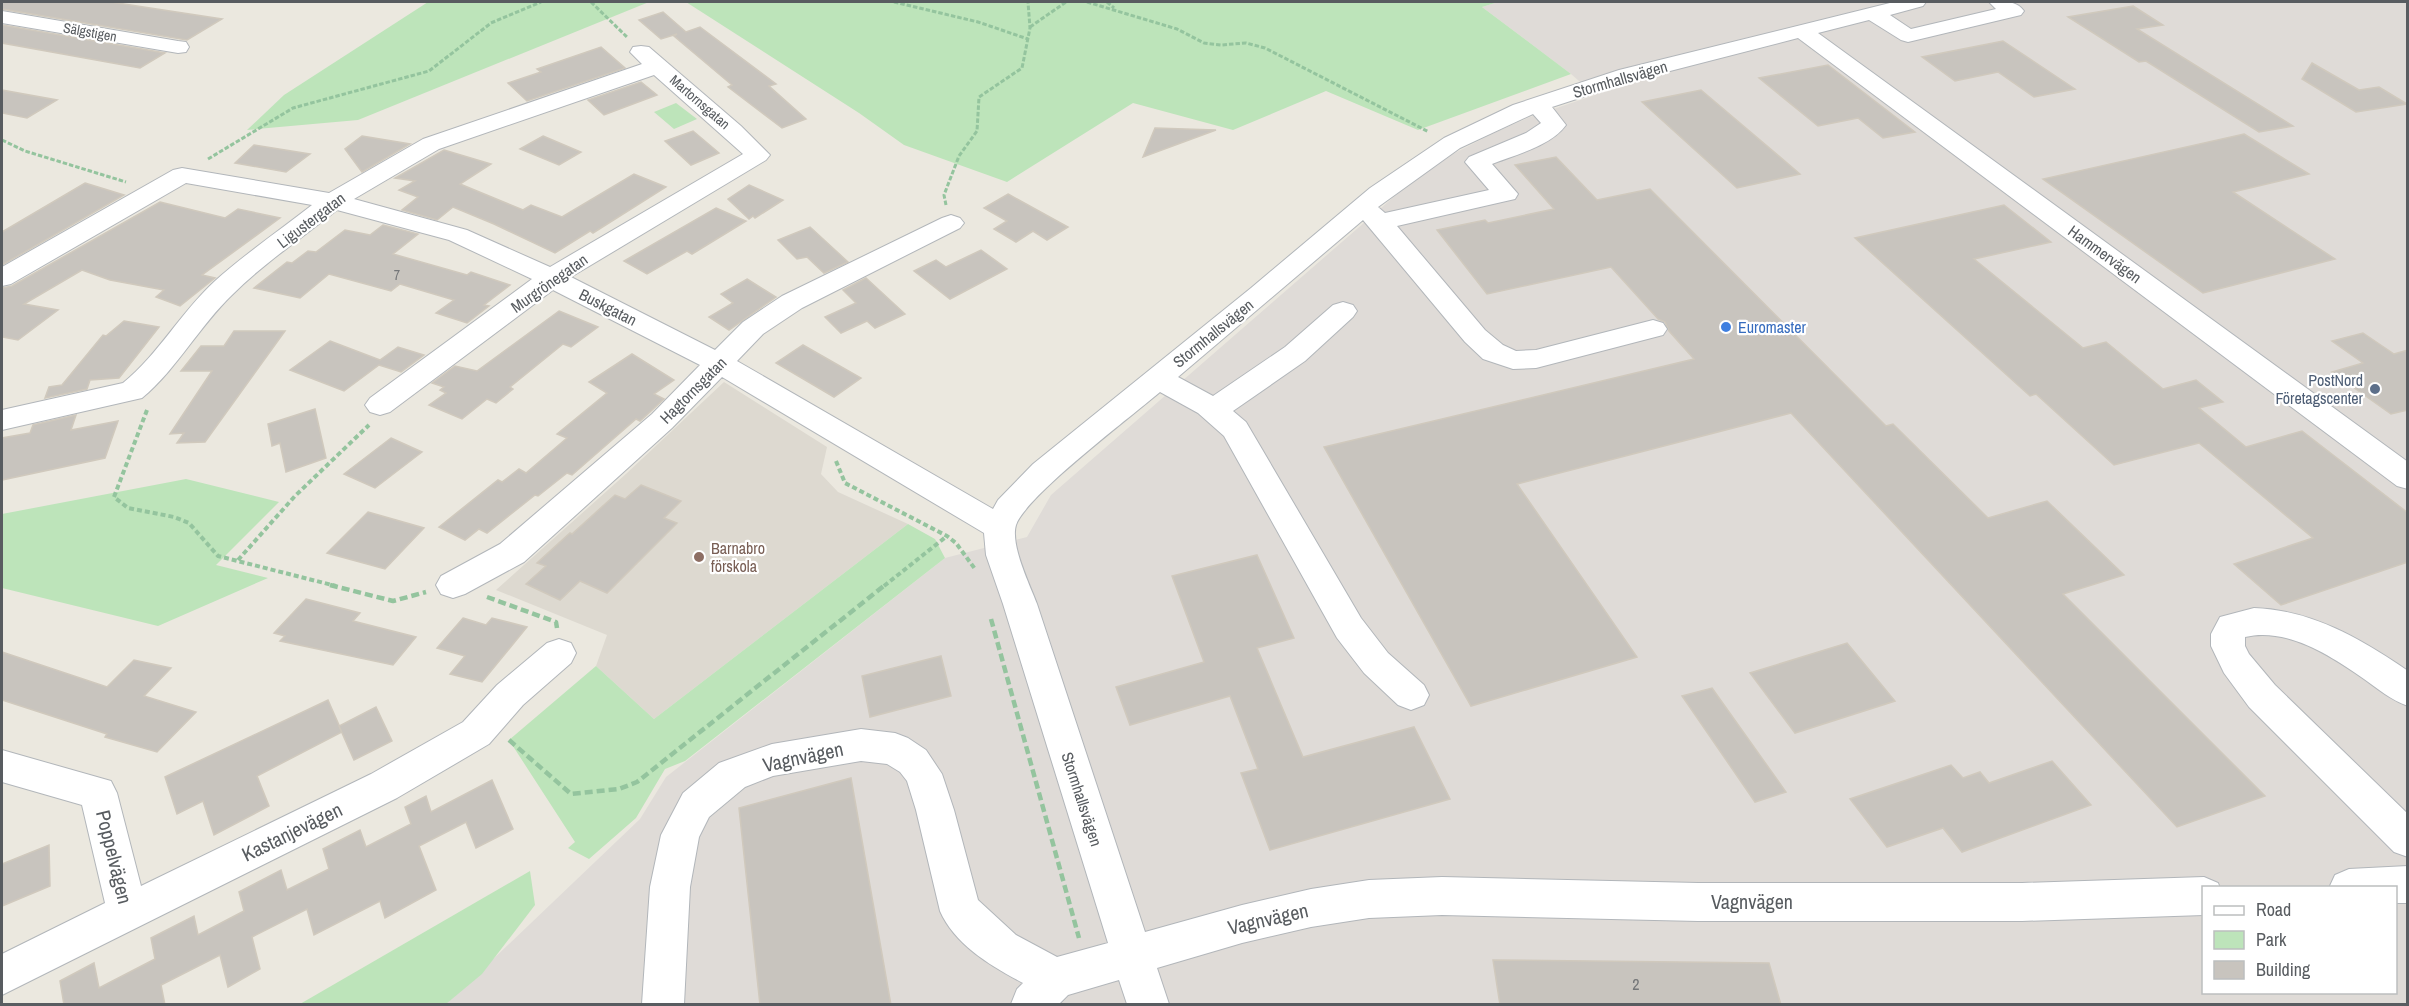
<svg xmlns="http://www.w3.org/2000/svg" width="2409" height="1006" viewBox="0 0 2409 1006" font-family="'Archivo Narrow',sans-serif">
	<rect width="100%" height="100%" fill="#ebe8df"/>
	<path fill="#dfdbd7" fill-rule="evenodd" d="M1498,2H2407V1004H446L640,819L666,777L945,558L1027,537L1051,495L1404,188L1453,154L1496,132L1530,117L1595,95L1571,74L1482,7ZM2204,888H2396V992H2204Z"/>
	<polygon fill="#ddd9d0" points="724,382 827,447 821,474 838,492 908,524 654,719 596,666 607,635 496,590 627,473"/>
	<g fill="#bde4ba">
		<polygon points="428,2 649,2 358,120 247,130 284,95"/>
		<polygon points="686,2 1498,2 1482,7 1571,74 1418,130 1326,91 1233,130 1133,103 1007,182 904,145 859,113"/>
		<polygon points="676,103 697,119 674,129 654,112"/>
		<polygon points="186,479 279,502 216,565 268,578 158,626 2,588 2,514"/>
		<polygon points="908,524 935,539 945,558 685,761 665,769 636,818 589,859 568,848 575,842 509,740 596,666 654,719"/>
		<polygon points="530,871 535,905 482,974 446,1004 300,1004"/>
	</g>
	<g fill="#c8c4be" stroke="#d0c9bd" stroke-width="1.5">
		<polygon points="2,2 111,2 222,19 187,40 2,9"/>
		<polygon points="2133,6 2163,25 2137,29 2293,126 2259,132 2146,61 2139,62 2068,17"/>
		<polygon points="663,12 686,32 700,27 776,84 769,86 806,119 782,128 728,87 732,85 674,36 677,34 661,39 639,20"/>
		<polygon points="2,25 165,53 140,68 2,43"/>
		<polygon points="2003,41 2075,89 2034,97 1998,72 1955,81 1922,57"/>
		<polygon points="601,47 625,68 527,101 508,83 541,72 537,69"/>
		<polygon points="2312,63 2359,90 2379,87 2407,104 2356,112 2302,79"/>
		<polygon points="1828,65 1915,132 1883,138 1858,118 1818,126 1759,78"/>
		<polygon points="641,82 657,95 604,115 588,100"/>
		<polygon points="2,90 57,100 27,118 2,113"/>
		<polygon points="1701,90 1800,174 1737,188 1642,102"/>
		<polygon points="1155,128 1216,130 1143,157"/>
		<polygon points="693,131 719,153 691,165 665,141"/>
		<polygon points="2244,134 2309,174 2233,192 2335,259 2203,293 2043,179"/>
		<polygon points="362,136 410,144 362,172 345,149"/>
		<polygon points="543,136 581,152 559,165 520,149"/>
		<polygon points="254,145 310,154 286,172 235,163"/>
		<polygon points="444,150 491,164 460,184 523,210 531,205 562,217 634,174 666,187 593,233 590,231 555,253 494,224 453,207 437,220 402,210 418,197 399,190 415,181 395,178"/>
		<polygon points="1556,157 1597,200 1650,189 1886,426 1893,424 1988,518 2047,501 2124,575 2063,594 2265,796 2177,827 1791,413 1517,484 1637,657 1471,706 1324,447 1694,359 1669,331 1665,322 1658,319 1611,267 1487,294 1437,230 1485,220 1488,223 1554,209 1515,165"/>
		<polygon points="85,183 124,195 2,265 2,232"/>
		<polygon points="749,185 783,200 755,218 753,216 749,219 728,199"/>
		<polygon points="1008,194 1068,227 1047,240 1033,231 1016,242 994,229 1007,221 984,208"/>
		<polygon points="160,202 225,218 238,209 280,218 202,275 215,278 180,306 156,297 164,290 110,280 82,270 24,304 58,310 18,340 2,337 2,288 12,286"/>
		<polygon points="2004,205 2051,242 1974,259 2083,348 2106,342 2163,389 2196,380 2223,402 2199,408 2246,447 2302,431 2408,513 2408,562 2281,605 2234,564 2313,538 2199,443 2114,465 2036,394 2030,396 1855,238"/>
		<polygon points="716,208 746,221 692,254 687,251 647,274 624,261"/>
		<polygon points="383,225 418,234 393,254 467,275 471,272 510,285 484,305 489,306 467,323 436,313 454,300 400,284 391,291 329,274 300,298 254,288 287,262 292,263 308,251 316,252 345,230 370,235"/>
		<polygon points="810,227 848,262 824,273 807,257 797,259 778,240"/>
		<polygon points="981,250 1007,269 950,299 914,271 936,260 946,267"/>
		<polygon points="866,278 905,314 875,328 867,321 841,333 825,317 856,303 843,290"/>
		<polygon points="747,279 776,297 729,330 709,317 733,303 721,294"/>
		<polygon points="559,311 598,327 571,347 563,344 510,387 513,389 496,403 487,399 462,419 429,405 446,393 440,390 444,387 432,383 455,366 477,371"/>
		<polygon points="124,321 159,327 119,378 90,380 87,389 45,398 49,387 62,385 103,335 106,336"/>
		<polygon points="234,331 285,331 205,442 177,443 184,433 170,434 212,371 181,371 201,346 224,346"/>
		<polygon points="2363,333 2394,354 2408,350 2408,410 2391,414 2332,372 2363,363 2332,341"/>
		<polygon points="330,341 380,360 398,347 424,355 401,372 379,365 344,391 290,370"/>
		<polygon points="803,345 861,378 834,397 776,363"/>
		<polygon points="632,354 674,380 654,394 664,399 650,412 640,421 636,419 572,475 567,473 538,496 535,495 487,533 479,529 465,540 439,527 498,480 502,482 519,469 526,473 567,438 557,434 607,393 589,382"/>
		<polygon points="315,409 326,458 286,472 280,443 272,446 268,424"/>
		<polygon points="76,415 71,430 118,421 105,458 2,480 2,438 30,433 33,425"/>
		<polygon points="391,438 422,452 375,488 344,474"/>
		<polygon points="641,485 681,501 664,518 677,523 607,593 580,581 560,600 526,584 546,566 537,563 570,533 572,534 615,495 625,499"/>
		<polygon points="368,512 424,528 385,569 327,553"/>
		<polygon points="1257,555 1294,638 1257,648 1303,757 1414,727 1450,799 1270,850 1241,773 1258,769 1230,696 1130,725 1116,687 1204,662 1172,576"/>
		<polygon points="306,599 360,613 353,621 416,637 393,665 280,641 285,636 274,633"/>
		<polygon points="463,618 486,625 492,618 527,627 482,682 450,674 465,656 437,648"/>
		<polygon points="1847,643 1895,701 1795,733 1750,673"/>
		<polygon points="2,652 107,687 134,660 171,668 144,696 196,712 157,752 105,737 107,734 2,700"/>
		<polygon points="941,656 951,696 870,717 862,676"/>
		<polygon points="1712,688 1786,792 1755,802 1682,696"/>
		<polygon points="328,700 342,732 257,776 269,806 214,835 203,801 177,814 165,777"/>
		<polygon points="376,707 392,741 354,760 339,726"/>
		<polygon points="2052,761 2091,805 1962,852 1943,828 1887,847 1850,799 1951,765 1963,778 1980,772 1989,783"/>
		<polygon points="851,778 891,1005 760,1005 739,808"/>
		<polygon points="492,780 513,829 476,848 466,822 419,846 436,890 385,918 380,901 314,935 307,909 252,937 260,969 228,987 220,955 161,985 165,1005 64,1005 60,981 94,963 99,988 155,959 151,938 194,916 198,935 244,911 239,892 281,870 287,890 329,869 323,849 360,830 366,847 411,824 405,807 426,796 431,812"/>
		<polygon points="49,845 50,886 2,906 2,864"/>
		<polygon points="1493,960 1769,963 1781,1005 1500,1005"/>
	</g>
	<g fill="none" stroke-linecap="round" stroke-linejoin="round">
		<g stroke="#b2b6ba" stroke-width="2">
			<g id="minor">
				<path d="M1894,2H1926L1923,6L1890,15L1911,29L1996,9L1989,2C2003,2 2016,0 2024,11L2021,15L1908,42L1901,40L1869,20L1818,33L2408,462V489L2397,486L1798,38L1635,80L1552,107L1566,125C1551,146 1515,155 1492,164L1518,194L1515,199L1397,226L1485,330L1503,345L1516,351L1536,350L1653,320L1663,323L1667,329L1663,335L1536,368L1513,369L1483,359L1465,342L1363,220L1178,377L1213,396L1285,347L1333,305L1343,302L1353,305L1357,311L1353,317L1305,361L1233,411L1246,422L1361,618L1388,653L1424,685L1429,695L1424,705L1411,710L1398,705L1364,673L1337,638L1224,436L1198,413L1160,392C1132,416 1026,496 1016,525C1010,545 1030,585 1037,604L1145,932L1242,905L1311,889L1369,880L1442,877L1698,883H2022L2204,877L2218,883L2220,888H2204V915L2022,921H1698L1442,915L1369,918L1311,927L1242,943L1157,968L1169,1004H1127L1119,980L1068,995L1059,1004H1011L1017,989L1023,983C991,966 955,945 940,911L916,810L907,781L900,772L887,764L861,761L773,776L745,787L709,817L699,837L690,887L684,1004H642L650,887L661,835L683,793L719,763L772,744L861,729L895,733L908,738L926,750L942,774L954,810L978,900L1016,935L1057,957L1108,943L1003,604L986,555L984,533L722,377L672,428L524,562L465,594L453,598L441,594L436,585L441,576L500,544L652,414L700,365L553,290L390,412L380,415L370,412L365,405L370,398L532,279L449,240L337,210C303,237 264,263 233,294C200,325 177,369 142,398L2,430V410L123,383C158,355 181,312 215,281C245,254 280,230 312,205L186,183L11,284L2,286V267L173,170L182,168L329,193L423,139L642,64L630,52L633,47L641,46L649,47L741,126L770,155L766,160L571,277L715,350L743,322L782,296L942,218L951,215L960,218L964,223L960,228L802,308L763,334L737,361L993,509L998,500L1033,464L1251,288L1370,188L1444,138L1513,105L1619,70ZM654,75L743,154L550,267L467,230L354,199L439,149ZM1533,114L1541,123L1526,133L1469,157L1465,162L1489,190L1385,213L1378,207L1460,148Z"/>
				<polygon points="2,11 178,41 186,42 189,47 186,52 178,53 2,23"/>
				<path d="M2254,608C2312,610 2361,639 2408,671V706C2391,700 2378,689 2364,679C2331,656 2287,627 2245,637V646L2249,654L2275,685L2408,814V857L2394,852L2249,707L2224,673L2211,646V634L2220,617Z"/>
				<polygon points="559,639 571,643 576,653 571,663 523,705 489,744 397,798 2,995 2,954 105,903 82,805 2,782 2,750 111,781 117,793 141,886 371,774 463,722 497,685 547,643"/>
				<polygon points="2408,866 2408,903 2396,903 2396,888 2329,888 2335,875 2349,869"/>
			</g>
		</g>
		<g stroke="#94c49e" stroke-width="3" stroke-dasharray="4.5 2" stroke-linecap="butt">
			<polyline points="591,2 628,38"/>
			<polyline points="894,2 978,22 1028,39"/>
			<polyline points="1087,2 1177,29 1204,43 1221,45 1246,43 1265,48 1429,132"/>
			<polyline points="1107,2 1114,8"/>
			<polyline points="1030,27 1066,2"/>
			<polyline points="2,140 25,151 126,182"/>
			<polyline points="208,159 293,108 429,71 491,23 541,2"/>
			<polyline points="946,205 944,195 959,156 977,131 979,97 1022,68 1030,28 1028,2"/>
		</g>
		<g stroke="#94c49e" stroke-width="4" stroke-dasharray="5 3" stroke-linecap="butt">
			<polyline points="147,410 114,497 128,508 174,517 189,523 218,556 336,586"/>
			<polyline points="836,461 845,483 947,536 956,543 975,569"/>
			<polyline points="238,560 295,496 369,425"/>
			<polyline points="884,586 947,536"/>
		</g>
		<g stroke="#94c49e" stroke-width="4.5" stroke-dasharray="8 4" stroke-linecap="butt">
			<polyline points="330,585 393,601 426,592"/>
			<polyline points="487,597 556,622 557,628"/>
			<polyline points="991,619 1079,938"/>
			<polyline points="509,740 571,794 619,789 637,782 885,585"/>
		</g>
		<use href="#minor" fill="#fff" fill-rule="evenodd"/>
	</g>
	<circle fill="#3f7fe0" stroke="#fff" stroke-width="2" cx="1726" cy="327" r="6"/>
	<circle fill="#5c6f8a" stroke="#fff" stroke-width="2" cx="2375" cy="389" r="6"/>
	<circle fill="#8d6e63" stroke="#fff" stroke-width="2" cx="699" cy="557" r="6"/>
	<g text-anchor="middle" stroke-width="4.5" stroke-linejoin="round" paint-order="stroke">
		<g font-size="14" fill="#585c60" stroke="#fff">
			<text transform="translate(90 32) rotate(10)" y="5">Sälgstigen</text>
			<text transform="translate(700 102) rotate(41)" y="5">Martornsgatan</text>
		</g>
		<g font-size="14" fill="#747678">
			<text x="397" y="280">7</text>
		</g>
		<g font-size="16" fill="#585c60" stroke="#fff">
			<text transform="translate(1620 79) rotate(-16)" y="6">Stormhallsvägen</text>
			<text transform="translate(311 220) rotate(-37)" y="6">Ligustergatan</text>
			<text transform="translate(2105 254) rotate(36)" y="6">Hammervägen</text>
			<text transform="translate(549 283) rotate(-35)" y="6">Murgrönegatan</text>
			<text transform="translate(608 307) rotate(27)" y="6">Buskgatan</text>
			<text transform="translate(1213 333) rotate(-39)" y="6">Stormhallsvägen</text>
			<text transform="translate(693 390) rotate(-45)" y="6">Hagtornsgatan</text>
			<text transform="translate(1082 799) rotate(72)" y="6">Stormhallsvägen</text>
		</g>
		<g font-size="16" fill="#366cbe" stroke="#fff" text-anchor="start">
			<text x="1738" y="333">Euromaster</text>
		</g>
		<g font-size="16" fill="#4e5e75" stroke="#fff" text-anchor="end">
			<text x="2363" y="386">PostNord<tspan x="2363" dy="18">Företagscenter</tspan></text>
		</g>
		<g font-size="16" fill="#785e54" stroke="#fff" text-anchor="start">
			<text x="711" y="554">Barnabro<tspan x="711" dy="18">förskola</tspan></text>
		</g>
		<g font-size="16" fill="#747678">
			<text x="1636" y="990">2</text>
		</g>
		<g font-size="20" fill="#585c60" stroke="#fff">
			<text transform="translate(803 757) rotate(-12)" y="7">Vagnvägen</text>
			<text transform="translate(292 832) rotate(-26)" y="7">Kastanjevägen</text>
			<text transform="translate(114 857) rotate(76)" y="7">Poppelvägen</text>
			<text x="1752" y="909">Vagnvägen</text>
			<text transform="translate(1268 919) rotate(-13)" y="7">Vagnvägen</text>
		</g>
	</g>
	<rect width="2409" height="1006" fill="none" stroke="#585c60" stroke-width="6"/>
	<rect x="2202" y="886" width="195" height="108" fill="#ffffff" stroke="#bcbebf" stroke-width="1.5"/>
	<rect x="2214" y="906" width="30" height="9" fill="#ffffff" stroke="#bcbebf" stroke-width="1.5"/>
	<text x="2256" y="916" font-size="18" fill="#585c60">Road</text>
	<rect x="2214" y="931" width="30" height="18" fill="#bde4ba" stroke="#bcbebf" stroke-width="1.5"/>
	<text x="2256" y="946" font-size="18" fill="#585c60">Park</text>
	<rect x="2214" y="961" width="30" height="18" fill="#c8c4be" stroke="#bcbebf" stroke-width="1.5"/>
	<text x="2256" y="976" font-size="18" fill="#585c60">Building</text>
</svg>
